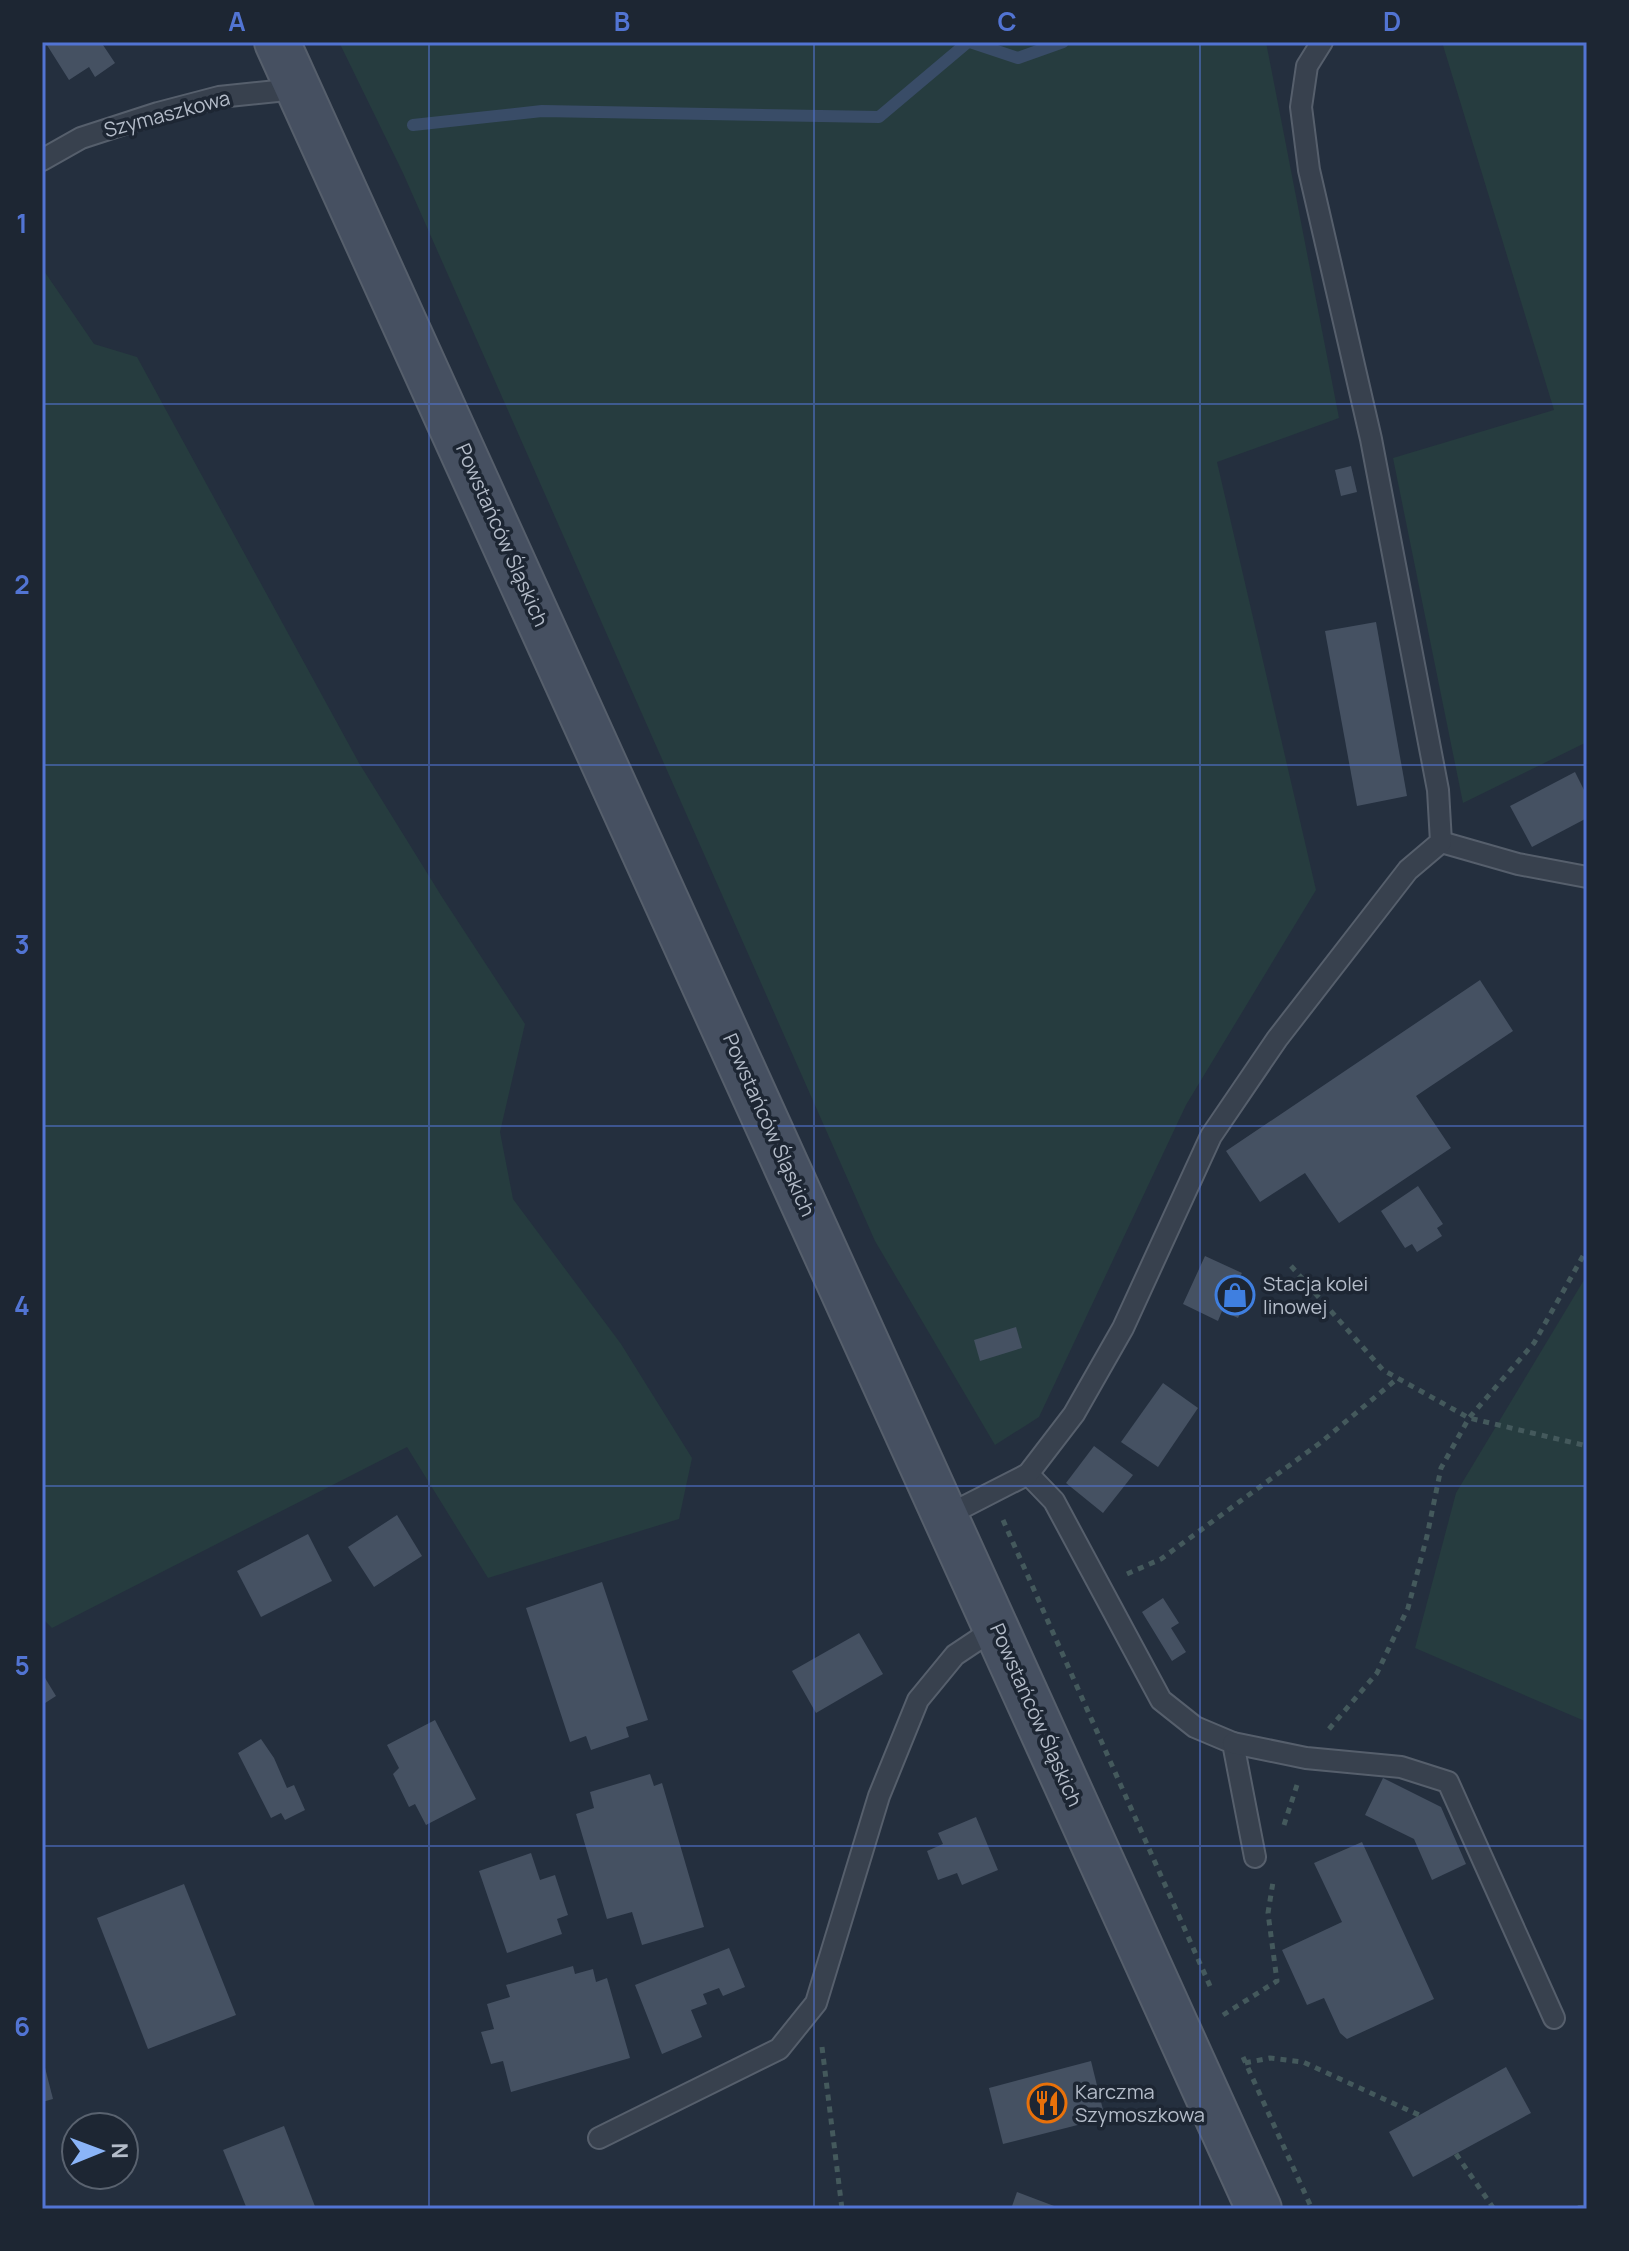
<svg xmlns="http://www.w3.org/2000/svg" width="1629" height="2251" viewBox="0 0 1629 2251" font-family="Manrope,sans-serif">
	<rect width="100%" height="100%" fill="#242f3e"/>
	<g fill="#263c3f">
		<polygon points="339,42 1266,42 1339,418 1217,462 1316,890 1186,1105 1039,1417 995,1445 875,1241 403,173"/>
		<polygon points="1442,42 1587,42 1587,742 1463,803 1393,458 1554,410"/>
		<polygon points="42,268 94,344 137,357 359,763 442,897 525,1024 500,1132 513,1199 621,1344 692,1458 679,1519 488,1578 407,1447 52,1628 42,1618"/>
		<polygon points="1587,1275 1587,1722 1415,1648 1456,1493"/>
	</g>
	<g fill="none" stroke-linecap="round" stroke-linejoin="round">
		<g stroke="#394c67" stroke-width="12">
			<polyline points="970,42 1018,58 1063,42"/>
			<polyline points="413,125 542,111 879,117 968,42"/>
		</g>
	</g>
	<g fill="#455162">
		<polygon points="45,42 101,42 115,63 95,77 89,67 69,80"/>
		<polygon points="1351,466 1357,492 1341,496 1335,470"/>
		<polygon points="1376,622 1407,796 1357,806 1325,631"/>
		<polygon points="1575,772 1587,796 1587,818 1532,847 1510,806"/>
		<polygon points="1480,980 1513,1031 1416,1096 1451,1148 1339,1223 1305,1173 1260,1202 1226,1151"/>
		<polygon points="1418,1186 1443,1224 1437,1228 1442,1236 1417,1252 1412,1244 1405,1248 1381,1211"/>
		<polygon points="1205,1256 1242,1273 1238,1280 1252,1287 1238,1318 1222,1311 1218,1321 1183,1304"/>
		<polygon points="1016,1327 1022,1348 980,1361 974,1340"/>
		<polygon points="1163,1383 1198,1408 1158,1467 1121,1442"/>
		<polygon points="1094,1446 1133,1475 1103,1513 1066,1483"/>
		<polygon points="397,1515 422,1556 374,1587 348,1547"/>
		<polygon points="308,1534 332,1581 261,1617 237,1571"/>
		<polygon points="602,1582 648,1720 626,1727 629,1737 591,1750 586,1736 570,1742 526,1608"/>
		<polygon points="1163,1598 1179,1623 1171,1628 1186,1652 1172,1661 1142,1612"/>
		<polygon points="859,1633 883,1674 816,1713 792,1671"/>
		<polygon points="42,1673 56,1696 42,1705"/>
		<polygon points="435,1720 476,1799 426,1825 415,1804 409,1807 393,1774 399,1768 387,1745"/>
		<polygon points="261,1739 274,1758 287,1788 294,1785 305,1810 285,1820 281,1813 271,1818 238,1753"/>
		<polygon points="650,1774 654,1786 662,1783 704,1927 642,1945 632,1912 607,1919 576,1814 594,1808 590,1792"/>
		<polygon points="1383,1778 1441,1807 1466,1864 1432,1880 1414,1839 1365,1815"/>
		<polygon points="976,1817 998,1870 962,1885 957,1873 938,1880 927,1851 943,1844 938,1833"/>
		<polygon points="1362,1842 1434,1999 1347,2039 1340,2033 1324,1998 1307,2005 1282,1950 1342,1922 1314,1863"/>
		<polygon points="531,1853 540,1880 555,1875 568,1915 557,1919 562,1934 507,1953 479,1871"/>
		<polygon points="184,1884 236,2015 148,2049 97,1918"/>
		<polygon points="729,1948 745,1987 723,1996 719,1988 703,1994 707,2004 691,2010 702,2037 662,2054 635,1985"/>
		<polygon points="573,1966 575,1974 593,1969 596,1982 607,1978 630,2058 511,2092 503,2061 491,2064 481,2032 494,2029 487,2004 510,1997 506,1985"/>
		<polygon points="42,2056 53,2099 42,2102"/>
		<polygon points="1091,2061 1105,2118 1003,2144 989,2088"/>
		<polygon points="1506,2067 1531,2113 1413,2177 1389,2132"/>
		<polygon points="284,2126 316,2209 247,2209 223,2150"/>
		<polygon points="1017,2192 1062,2209 1011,2209"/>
	</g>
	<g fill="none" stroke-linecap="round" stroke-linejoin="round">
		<g stroke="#565f6c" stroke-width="24">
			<g id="lane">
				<polyline points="42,160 81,138 158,113 219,97 277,91 297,87"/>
				<polyline points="1441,842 1518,864 1587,877"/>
				<polyline points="1028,1474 1054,1501 1161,1700 1195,1727 1233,1743 1255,1857"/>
				<polyline points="946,1516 1028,1474 1074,1414 1123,1328 1211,1136 1277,1039 1408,870 1441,842 1438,790 1371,439 1309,170 1301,107 1307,66 1322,42"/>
				<polyline points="1233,1743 1306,1758 1401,1767 1448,1782 1554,2018"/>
				<polyline points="599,2138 779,2049 816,2003 879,1796 918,1700 955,1655 997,1627"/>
			</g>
		</g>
		<g stroke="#565f6c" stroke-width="48">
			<polyline id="secondary" points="277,42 1259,2209"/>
		</g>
		<g stroke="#44595c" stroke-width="5" stroke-dasharray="6 6" stroke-linecap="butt">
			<polyline points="1291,1266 1383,1370 1469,1418 1587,1446"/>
			<polyline points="1003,1520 1210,1986"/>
			<polyline points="1127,1574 1161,1559 1320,1443 1398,1378"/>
			<polyline points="1329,1729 1377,1673 1408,1608 1427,1536 1441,1468 1469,1418 1534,1343 1587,1249"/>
			<polyline points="1284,1825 1297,1785"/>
			<polyline points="1223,2015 1277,1981 1268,1913 1273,1882"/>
			<polyline points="822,2047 842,2209"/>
			<polyline points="1243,2057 1312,2209"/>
			<polyline points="1245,2063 1270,2058 1303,2062 1419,2115"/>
			<polyline points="1456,2154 1494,2209"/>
			<polyline points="1566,2209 1587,2207"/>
		</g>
		<use href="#lane" stroke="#38414e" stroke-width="20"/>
		<use href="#secondary" stroke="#465061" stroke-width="44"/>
	</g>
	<path fill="none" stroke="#5274d3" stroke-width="2" stroke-opacity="0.55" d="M429,42V2209M814,42V2209M1200,42V2209M42,404H1587M42,765H1587M42,1126H1587M42,1486H1587M42,1846H1587"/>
	<defs>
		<g id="shop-ring" transform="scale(2)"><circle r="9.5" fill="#1d2633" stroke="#3f7fe0" stroke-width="1.5"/><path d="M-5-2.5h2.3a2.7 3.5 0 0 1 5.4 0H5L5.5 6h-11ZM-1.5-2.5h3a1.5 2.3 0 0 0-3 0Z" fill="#3f7fe0"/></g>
		<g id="restaurant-ring" transform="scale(2)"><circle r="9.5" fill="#1d2633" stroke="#e8710a" stroke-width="1.5"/><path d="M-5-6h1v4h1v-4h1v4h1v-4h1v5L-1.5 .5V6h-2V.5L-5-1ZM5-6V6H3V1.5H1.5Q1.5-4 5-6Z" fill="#e8710a"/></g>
	</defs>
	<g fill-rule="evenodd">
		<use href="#shop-ring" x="1235" y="1295"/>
		<use href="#restaurant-ring" x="1047" y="2103"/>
	</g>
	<g text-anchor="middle" stroke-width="7" stroke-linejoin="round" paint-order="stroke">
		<g font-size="20" fill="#b4bcc9" stroke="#1d2633">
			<text transform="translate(167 114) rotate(-15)" y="7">Szymaszkowa</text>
			<text transform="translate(502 535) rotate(66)" y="7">Powstańców Śląskich</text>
			<text transform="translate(769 1125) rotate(66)" y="7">Powstańców Śląskich</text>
			<text transform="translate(1036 1715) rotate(66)" y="7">Powstańców Śląskich</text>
		</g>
		<g font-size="20" fill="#b4bcc9" stroke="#1d2633" text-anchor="start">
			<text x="1263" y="1291">Stacja kolei<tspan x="1263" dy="23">linowej</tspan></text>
			<text x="1075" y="2099">Karczma<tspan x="1075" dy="23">Szymoszkowa</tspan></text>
		</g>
	</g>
	<rect width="1629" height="2251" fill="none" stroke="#1d2633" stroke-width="88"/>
	<g transform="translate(100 2151) rotate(89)"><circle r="38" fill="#1d2633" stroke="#59626f" stroke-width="2"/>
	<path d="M0-6L14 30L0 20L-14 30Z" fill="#8ab4f8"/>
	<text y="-12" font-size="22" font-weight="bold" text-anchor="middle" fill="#b4bcc9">N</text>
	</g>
	<rect x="44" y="44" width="1541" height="2163" fill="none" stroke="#5274d3" stroke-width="3"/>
	<g font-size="26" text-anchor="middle" font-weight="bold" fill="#5274d3">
		<text x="237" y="31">A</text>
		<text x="622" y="31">B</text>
		<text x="1007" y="31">C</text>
		<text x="1392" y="31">D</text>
		<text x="22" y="233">1</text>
		<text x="22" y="594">2</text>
		<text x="22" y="954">3</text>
		<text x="22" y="1315">4</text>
		<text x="22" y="1675">5</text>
		<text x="22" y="2036">6</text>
	</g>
</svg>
